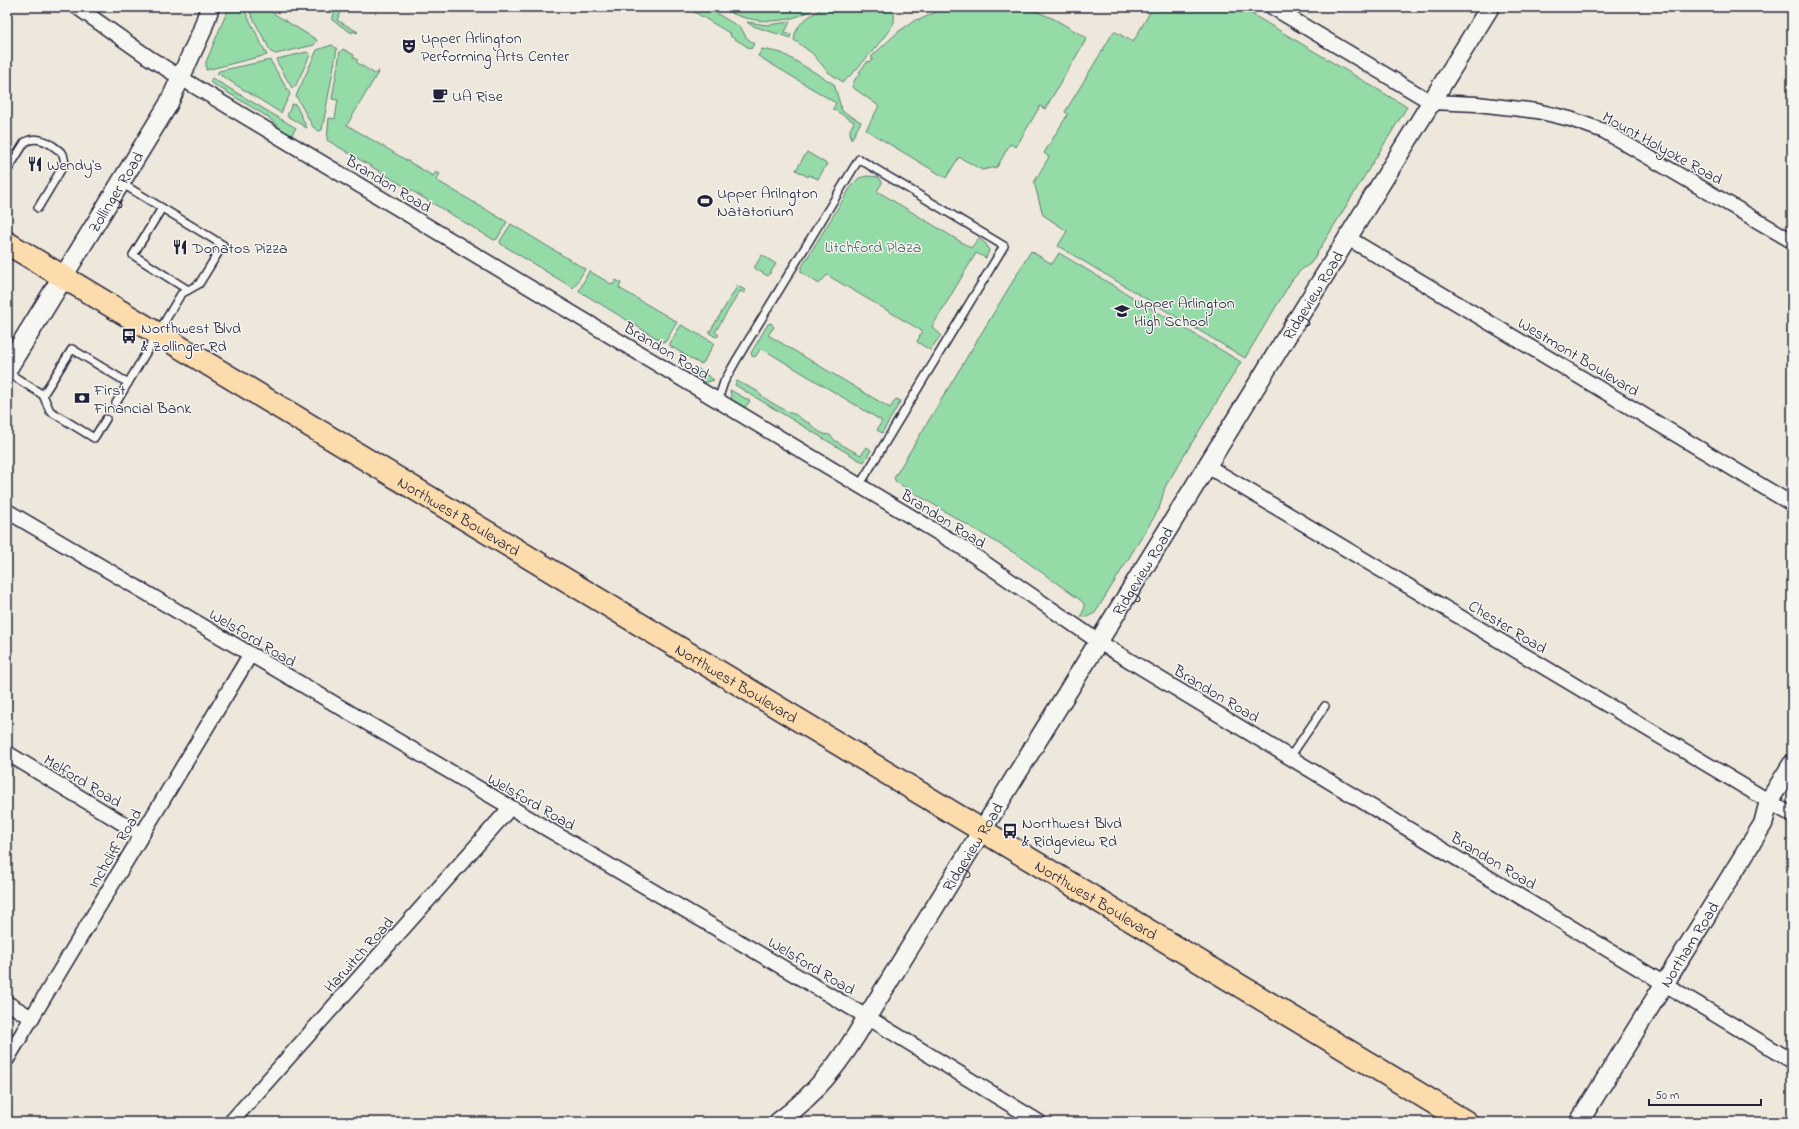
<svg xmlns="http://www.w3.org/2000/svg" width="1799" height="1129" viewBox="0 0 1799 1129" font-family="'Indie Flower',sans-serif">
	<rect width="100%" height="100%" fill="#eee7db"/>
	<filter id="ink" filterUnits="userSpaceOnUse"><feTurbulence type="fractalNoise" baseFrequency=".025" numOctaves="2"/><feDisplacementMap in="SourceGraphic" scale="8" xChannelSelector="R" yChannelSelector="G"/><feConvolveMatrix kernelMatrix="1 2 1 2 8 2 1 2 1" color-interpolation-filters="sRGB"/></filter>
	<g filter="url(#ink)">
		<g fill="#95dba8" stroke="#5c7e72">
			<polygon points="229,7 243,7 267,55 206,70 206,62"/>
			<polygon points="247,7 263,7 317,40 314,45 276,54 271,52"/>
			<polygon points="336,7 343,7 337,20 358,32 357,33 353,31 352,33 332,20"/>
			<polygon points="686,7 706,7 741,28 746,37 754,44 751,49 730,36 731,34"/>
			<path d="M719,7H816C788,27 747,24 719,7Z"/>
			<path d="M824,7H892C894,12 895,17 894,22C891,31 852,76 843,82L828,72L812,53L794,40C796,21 810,17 824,7Z"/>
			<polygon points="947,7 986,7 996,9 997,7 1022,7 1033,10 1054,19 1087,38 1045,109 1040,106 1016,147 1010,144 997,167 982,170 959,157 946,178 866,130 879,106 852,87 855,79 861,73 859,72 868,61 869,62 873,59 871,57 898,32 917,19 919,20"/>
			<polygon points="1153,7 1240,7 1407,107 1311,263 1301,270 1292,280 1245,358 1058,246 1067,231 1043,215 1034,182 1049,157 1044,153 1068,114 1065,112 1113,33 1114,31 1133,42"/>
			<path d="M747,22L767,25L790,22L785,32L791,34L790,38C781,34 750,27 747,22Z"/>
			<polygon points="332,45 337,49 322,130 319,131 313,127 296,96 317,50"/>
			<polygon points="343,49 354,55 353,57 358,60 356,62 375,74 379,71 347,125 433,176 436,172 440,174 436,180 507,222 497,239 494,240 327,140 329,118 335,119 338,100 332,99 340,52"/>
			<polygon points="762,49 782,53 834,84 842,111 861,122 851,140 850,130 854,122 833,109 836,103 758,56"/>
			<polygon points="307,52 310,55 295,87 292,88 277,62 277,59"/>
			<polygon points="270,60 290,94 281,113 217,73 219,71"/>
			<polygon points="212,78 296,128 291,136 288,136 268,117 210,82"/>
			<polygon points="292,104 296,105 307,128 287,116"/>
			<polygon points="807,152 827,164 818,179 809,175 808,177 796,170"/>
			<polygon points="867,176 878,177 881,180 882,183 877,191 971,248 979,238 986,244 989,250 986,258 976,253 932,327 941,335 930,350 917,342 922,331 827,275 819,284 801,272 801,268 852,185 859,178"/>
			<polygon points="511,224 585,269 575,286 573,288 501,244 500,241"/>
			<polygon points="1031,251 1052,264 1059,253 1241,362 1165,487 1159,509 1095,613 1087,617 1081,616 1085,607 1083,602 1016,554 896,482 894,478"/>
			<polygon points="762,255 776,264 768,276 754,268"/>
			<polygon points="589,271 613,285 616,280 621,283 619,288 677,322 666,341 663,342 579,291"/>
			<polygon points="736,285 745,290 745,293 740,291 715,332 719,335 716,337 709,333 737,287"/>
			<polygon points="771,323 774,327 768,335 890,408 896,399 899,400 900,402 882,433 877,430 882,421 761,348 755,357 752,356 751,353 768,324"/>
			<polygon points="681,325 713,342 714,344 703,363 700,364 670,346 670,343"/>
			<polygon points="697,368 714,380 701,384 691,379"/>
			<path d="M737,381L757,391C760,397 783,409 790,413C797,413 802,422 810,423C813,429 823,435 830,435C834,442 853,451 861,455L867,447L871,450L864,462L859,460L735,385Z"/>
			<polygon points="730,390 750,401 743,410 732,401"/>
		</g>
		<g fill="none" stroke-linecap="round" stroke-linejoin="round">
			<g stroke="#22223b" stroke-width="10">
				<g id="service">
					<path d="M7,171L25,142C39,134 53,145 63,154L65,163L38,208"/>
					<polyline points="162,208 133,255 188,290"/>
					<polyline points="7,372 43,395 72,349 128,383 181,294 199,284 223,245 121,183"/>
					<polyline points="43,395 50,411 94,438 106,419"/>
					<polyline points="718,400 724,382 737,359 859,159 1004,246 859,486"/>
					<polyline points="116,403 128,383"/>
					<polyline points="1290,757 1325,706"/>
				</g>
			</g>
			<g stroke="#22223b" stroke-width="17">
				<g id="minor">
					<polyline points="77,7 148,57 181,78 960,546 1099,642 1792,1061"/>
					<polyline points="1272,7 1431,102 1477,104 1537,111 1570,119 1604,131 1792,241"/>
					<polyline points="1348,238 1792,504"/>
					<polyline points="1207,466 1792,815"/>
					<polyline points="7,511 867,1017 1039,1122"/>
					<polyline points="7,753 142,835"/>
					<polyline points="7,1003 32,1018"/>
					<polyline points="7,1059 250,655"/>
					<polyline points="231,1122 510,808"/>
				</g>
			</g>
			<g stroke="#22223b" stroke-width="21">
				<g id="tertiary">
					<path id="s1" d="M63,277L168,105L201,33L210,7"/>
					<path id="s2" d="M778,1122C816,1095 844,1058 867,1017L1490,7"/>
					<path id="s3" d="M1579,1122L1763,824L1769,801L1792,764"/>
				</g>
			</g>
			<g stroke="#22223b" stroke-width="23">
				<polyline id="secondary" points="7,368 63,277"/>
			</g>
			<g stroke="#22223b" stroke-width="25">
				<g id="primary">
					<path id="s4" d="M7,243L1466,1122"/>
				</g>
			</g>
			<use href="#service" stroke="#f6f6f2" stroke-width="7"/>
			<use href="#minor" stroke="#f6f6f2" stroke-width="14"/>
			<use href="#tertiary" stroke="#f6f6f2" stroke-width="18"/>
			<use href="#secondary" stroke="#f6f6f2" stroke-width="20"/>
			<use href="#primary" stroke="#fcdcac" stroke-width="22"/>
		</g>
	</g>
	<defs>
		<g id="theatre-bare" transform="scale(1.2)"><path d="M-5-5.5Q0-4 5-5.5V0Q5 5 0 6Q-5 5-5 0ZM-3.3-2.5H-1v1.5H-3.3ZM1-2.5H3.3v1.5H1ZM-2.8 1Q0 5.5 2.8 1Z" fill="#22223b" stroke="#f6f6f2" stroke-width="2.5" paint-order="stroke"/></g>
		<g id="cafe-bare" transform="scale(1.2)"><path d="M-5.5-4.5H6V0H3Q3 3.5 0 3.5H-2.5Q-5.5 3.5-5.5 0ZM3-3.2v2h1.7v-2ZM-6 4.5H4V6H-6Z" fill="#22223b" stroke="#f6f6f2" stroke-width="2.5" paint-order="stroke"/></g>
		<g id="restaurant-bare" transform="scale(1.2)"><path d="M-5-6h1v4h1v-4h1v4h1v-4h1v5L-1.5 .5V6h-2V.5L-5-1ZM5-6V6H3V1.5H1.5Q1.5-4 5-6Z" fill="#22223b" stroke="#f6f6f2" stroke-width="2.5" paint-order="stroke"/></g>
		<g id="stadium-bare" transform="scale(1.2)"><path d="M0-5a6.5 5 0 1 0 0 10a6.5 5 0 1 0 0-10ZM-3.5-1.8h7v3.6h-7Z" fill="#22223b" stroke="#f6f6f2" stroke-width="2.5" paint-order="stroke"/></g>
		<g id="school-bare" transform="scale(1.2)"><path d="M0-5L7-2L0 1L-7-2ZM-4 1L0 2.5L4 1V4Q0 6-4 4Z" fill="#22223b" stroke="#f6f6f2" stroke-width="2.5" paint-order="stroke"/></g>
		<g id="bus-bare" transform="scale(1.2)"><path d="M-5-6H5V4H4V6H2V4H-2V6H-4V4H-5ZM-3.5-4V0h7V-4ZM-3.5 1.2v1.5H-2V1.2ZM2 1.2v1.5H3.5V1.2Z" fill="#22223b" stroke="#f6f6f2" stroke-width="2.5" paint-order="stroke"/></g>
		<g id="bank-bare" transform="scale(1.2)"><path d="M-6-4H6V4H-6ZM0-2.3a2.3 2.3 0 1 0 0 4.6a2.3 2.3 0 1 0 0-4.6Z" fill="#22223b" stroke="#f6f6f2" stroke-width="2.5" paint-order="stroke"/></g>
	</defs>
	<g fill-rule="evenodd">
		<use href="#theatre-bare" x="409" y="46"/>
		<use href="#cafe-bare" x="440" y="95"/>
		<use href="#restaurant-bare" x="35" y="164"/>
		<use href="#stadium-bare" x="705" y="201"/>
		<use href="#restaurant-bare" x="180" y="247"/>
		<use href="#school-bare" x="1122" y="311"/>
		<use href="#bus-bare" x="129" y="336"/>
		<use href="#bank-bare" x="82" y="398"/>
		<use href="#bus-bare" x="1010" y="831"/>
	</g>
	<g text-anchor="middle" stroke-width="3" stroke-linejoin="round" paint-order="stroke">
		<g font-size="16" fill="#22223b" stroke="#f6f6f2" text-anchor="start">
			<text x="421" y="43">Upper Arlington<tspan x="421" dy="18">Performing Arts Center</tspan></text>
			<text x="452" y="101">UA Rise</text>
			<text x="47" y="170">Wendy's</text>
			<text x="717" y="198">Upper Arilngton<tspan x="717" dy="18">Natatorium</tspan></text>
			<text x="192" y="253">Donatos Pizza</text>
			<text x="1134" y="308">Upper Arlington<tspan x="1134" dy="18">High School</tspan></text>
			<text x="141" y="333">Northwest Blvd<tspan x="141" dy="18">&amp; Zollinger Rd</tspan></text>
			<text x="94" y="395">First<tspan x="94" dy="18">Financial Bank</tspan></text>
			<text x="1022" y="828">Northwest Blvd<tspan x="1022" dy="18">&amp; Ridgeview Rd</tspan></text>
		</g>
		<g font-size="16" fill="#22223b" stroke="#f6f6f2">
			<text transform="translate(1663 147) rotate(29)" y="6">Mount Holyoke Road</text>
			<text transform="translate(389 183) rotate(31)" y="6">Brandon Road</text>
			<text dy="6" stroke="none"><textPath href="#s1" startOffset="100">Zollinger Road</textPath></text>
			<text dy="6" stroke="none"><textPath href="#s2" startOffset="987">Ridgeview Road</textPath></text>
			<text transform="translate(667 350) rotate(31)" y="6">Brandon Road</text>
			<text transform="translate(1579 356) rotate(31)" y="6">Westmont Boulevard</text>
			<text dy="6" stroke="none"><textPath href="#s4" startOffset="528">Northwest Boulevard</textPath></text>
			<text transform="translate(944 518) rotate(32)" y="6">Brandon Road</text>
			<text dy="6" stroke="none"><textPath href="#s2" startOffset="663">Ridgeview Road</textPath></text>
			<text transform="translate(1508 626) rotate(31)" y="6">Chester Road</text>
			<text transform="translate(253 637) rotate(31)" y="6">Welsford Road</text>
			<text dy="6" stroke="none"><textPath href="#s4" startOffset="852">Northwest Boulevard</textPath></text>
			<text transform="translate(1217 693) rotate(31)" y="6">Brandon Road</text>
			<text transform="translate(83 780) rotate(31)" y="6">Melford Road</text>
			<text transform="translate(532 801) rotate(30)" y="6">Welsford Road</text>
			<text dy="6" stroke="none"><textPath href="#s2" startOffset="339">Ridgeview Road</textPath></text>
			<text transform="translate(114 848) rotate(-59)" y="6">Inchcliff Road</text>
			<text transform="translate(1494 860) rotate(31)" y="6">Brandon Road</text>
			<text dy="6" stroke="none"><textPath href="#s4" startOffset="1272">Northwest Boulevard</textPath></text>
			<text dy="6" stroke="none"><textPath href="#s3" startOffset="209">Northam Road</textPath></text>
			<text transform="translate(358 954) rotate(-48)" y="6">Harwitch Road</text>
			<text transform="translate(812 965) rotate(31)" y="6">Welsford Road</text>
		</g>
		<g font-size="16" fill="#445a5c" stroke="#f6f6f2">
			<text x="873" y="252">Litchford Plaza</text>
		</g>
	</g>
	<rect width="1799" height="1129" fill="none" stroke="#f6f6f2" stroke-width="24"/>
	<rect x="12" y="12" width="1775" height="1105" fill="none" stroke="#22223b" stroke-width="1.5" filter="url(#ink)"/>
	<path d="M1649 1099v6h112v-6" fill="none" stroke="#22223b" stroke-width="2"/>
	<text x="1655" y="1099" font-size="12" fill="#22223b" stroke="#f6f6f2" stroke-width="3" paint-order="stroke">50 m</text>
</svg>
